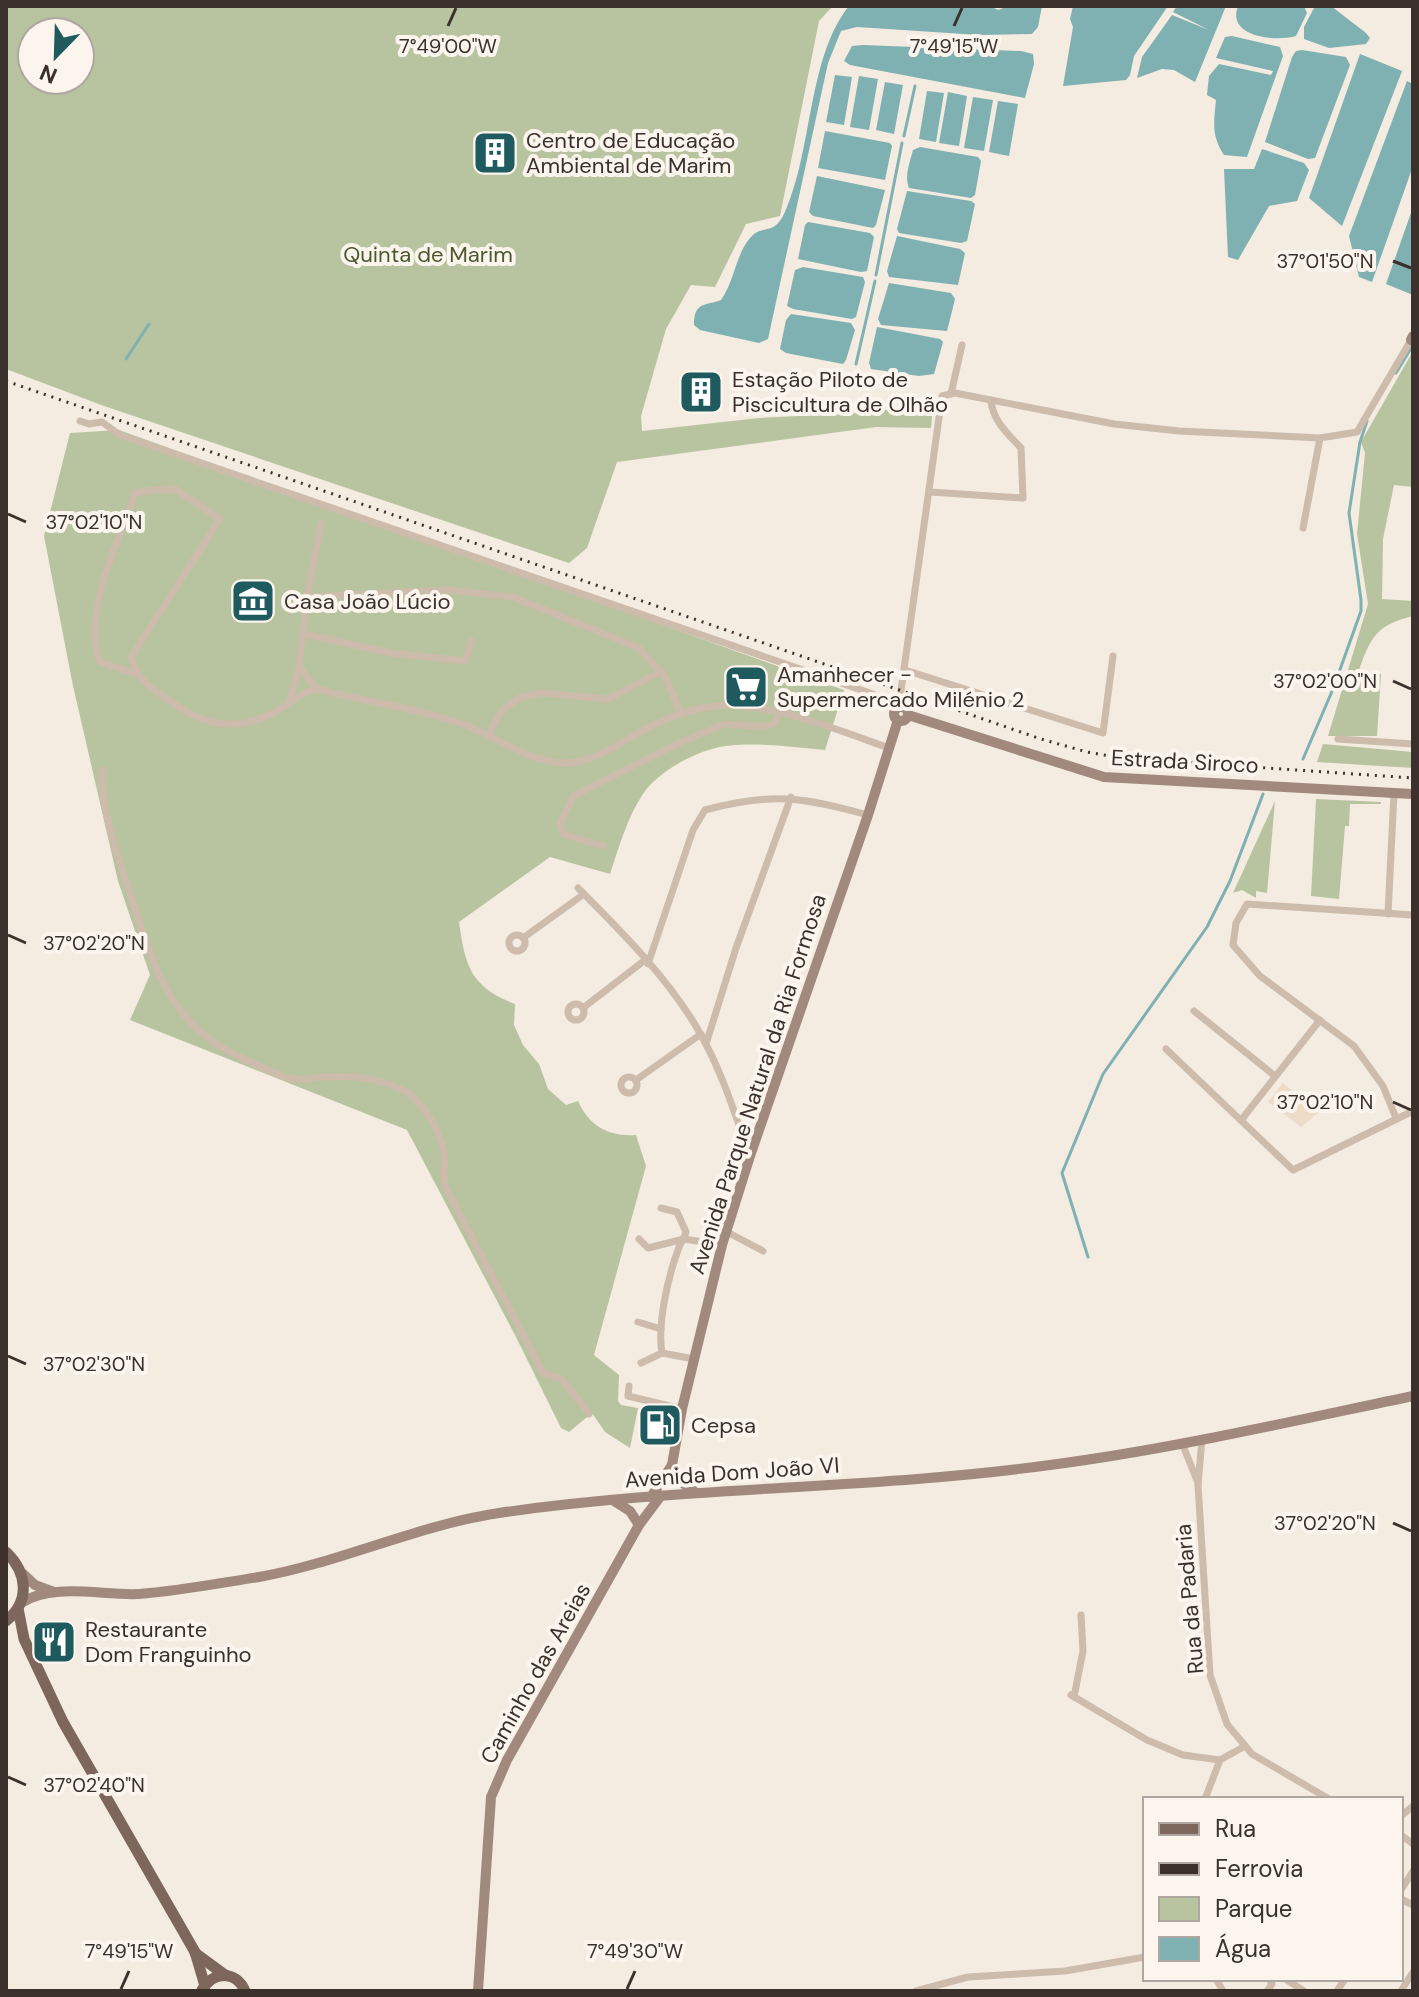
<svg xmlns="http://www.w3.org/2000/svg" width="1419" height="1997" viewBox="0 0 1419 1997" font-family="'DM Sans',sans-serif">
	<rect width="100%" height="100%" fill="#f4ebe1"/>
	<g fill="#b8c4a0" fill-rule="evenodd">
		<path d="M6,6H833L819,21L780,216L746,224L715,287L691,285L666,329L641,416L642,431L759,418L860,413L933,404L931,428L876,427L617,462L587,548L569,563L104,406L6,369ZM32,32H80V80H32Z"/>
		<path d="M1413,351V487L1394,485L1383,539L1382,599L1413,601V616C1377,625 1371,636 1359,670L1381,674L1377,736H1328L1368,604L1357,534L1365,453L1361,442Z"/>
		<path d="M119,430L844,690L825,750C793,747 759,742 726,746C699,749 658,771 643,794C627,818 619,847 610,874L550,857L459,922C465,965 470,987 515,1004L514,1025L523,1045L539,1064L548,1089L566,1105L578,1101C589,1126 609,1137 636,1135L646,1166L594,1355L619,1375L618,1401L621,1405L638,1408L630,1448L605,1432L592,1413L569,1432L561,1428L516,1337L407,1130L130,1020L150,975L118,881L73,686L44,536L70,433Z"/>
		<polygon points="1323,744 1413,752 1413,768 1317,762"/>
		<polygon points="1316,799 1381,802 1381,804 1350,804 1349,826 1345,826 1339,899 1311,896"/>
		<polygon points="1275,801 1267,893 1256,891 1256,898 1242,890 1233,893"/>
	</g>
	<polygon fill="#ecdcc8" points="1283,1083 1319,1112 1301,1127 1268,1102"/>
	<g fill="#7fb0b2">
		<path d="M849,6H990L998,10L1009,6H1042L1038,27L1032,34L979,35L857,27L841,31L828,63L768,339L759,343L700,330L694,325C694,301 706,306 721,300C735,281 736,250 754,234C759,230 765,230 771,228C782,224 786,209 790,199C812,141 810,54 849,6Z"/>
		<polygon points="1073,6 1168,6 1134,56 1130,75 1126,80 1063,86 1073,27 1070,19"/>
		<polygon points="1177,6 1226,6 1195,82 1174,70 1162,69 1137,78 1142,57 1172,15 1209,30 1173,12"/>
		<path d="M1238,6H1304L1307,13L1296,36C1275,42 1226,37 1238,6Z"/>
		<polygon points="1315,6 1331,6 1366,33 1370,38 1366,44 1329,48 1304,39 1304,27"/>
		<path d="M1232,36L1280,47L1283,56L1247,157L1224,155C1211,136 1214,121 1216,100L1207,95L1209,76L1219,64L1271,75L1273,71L1216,58L1225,37Z"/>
		<polygon points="863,45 1021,51 1033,54 1034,64 1025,98 850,65 844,61 852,46"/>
		<polygon points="1302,50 1346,57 1350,65 1315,158 1308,159 1265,142 1292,57 1296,51"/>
		<polygon points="1360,54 1402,71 1342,226 1309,198"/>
		<polygon points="835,75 852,77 844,125 826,122"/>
		<polygon points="859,76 878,79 869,130 850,127"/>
		<polygon points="1407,81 1413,84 1413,166 1372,282 1359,277 1349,236"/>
		<polygon points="885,82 903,85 894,134 876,130"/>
		<polygon points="927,91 944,93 936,142 919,139"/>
		<polygon points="948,92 967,96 959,146 939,143"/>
		<polygon points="973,97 993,100 984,151 964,148"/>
		<polygon points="998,101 1018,104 1009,156 989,152"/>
		<polygon points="825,131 890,143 892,146 885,180 818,168"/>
		<path d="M920,147L978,157L981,161L975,195L971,198L909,188C904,176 910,162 913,150Z"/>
		<polygon points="1262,149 1304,163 1309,170 1297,201 1269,206 1238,260 1228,257 1224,169 1254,169"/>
		<polygon points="817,176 885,190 876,225 873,228 813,216 809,212"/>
		<polygon points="907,191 971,201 975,204 967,241 961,243 899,233 897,229"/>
		<polygon points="1413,207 1413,295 1386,284"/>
		<polygon points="808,222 870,233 874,237 867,271 861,272 798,259 805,225"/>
		<polygon points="897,236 960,249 965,253 958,285 889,277 887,271"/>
		<polygon points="803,267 863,277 865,282 856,317 852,319 793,309 787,306 795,270"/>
		<polygon points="889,283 951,293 955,299 947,331 881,325 878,319"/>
		<polygon points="791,314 851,323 855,330 846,360 843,364 786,353 780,349 786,320"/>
		<polygon points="877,327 940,339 943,342 934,374 919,376 871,369 869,363"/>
	</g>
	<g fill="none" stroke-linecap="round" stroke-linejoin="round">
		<g stroke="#7fb0b2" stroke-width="3">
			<polyline points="904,136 915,86"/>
			<polyline points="876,275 902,143"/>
			<polyline points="126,359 149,324"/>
			<polyline points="856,364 875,281"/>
			<polyline points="1396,373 1413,345"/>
			<polyline points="1303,759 1333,689 1361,611 1361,600 1349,513 1360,442 1367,421"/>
			<polyline points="1088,1257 1062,1173 1103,1074 1207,927 1230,881 1263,794"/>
		</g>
		<g stroke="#cdbbac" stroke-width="7">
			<polyline points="951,394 962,345"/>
			<polyline points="80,421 89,424 102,422 120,435 899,703"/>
			<path d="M930,492L1023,498L1021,448C1008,434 992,420 991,400"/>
			<polyline points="1303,528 1320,438"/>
			<polyline points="307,597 448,590 513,597 639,648 666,678 681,714"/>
			<polyline points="304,634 391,653 466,661 471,641"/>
			<polyline points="905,670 1103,733 1113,656"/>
			<path d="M137,674L100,662C81,614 119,541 135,493L152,490L175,489L220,519L131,657C137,680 151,688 170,701C202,724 232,732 269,715C288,707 295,694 317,689C366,702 418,708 465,725C498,737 529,763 567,763C598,762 628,737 655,724C672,717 689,710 707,707C759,697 840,731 889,748"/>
			<polyline points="317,689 299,667 307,597 321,524"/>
			<polyline points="290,700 299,667"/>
			<polyline points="899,705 942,396 955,393 1114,424 1179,431 1320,438 1357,432 1411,340"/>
			<polyline points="488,735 502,710 521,697 542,693 608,699 660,672"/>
			<polyline points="1338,739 1413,744"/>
			<path d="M102,770C101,811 116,849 128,888C155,967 167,1029 253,1063C265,1068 280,1077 293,1079C302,1080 314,1078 323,1077C351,1075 381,1077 406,1092C424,1103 440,1132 444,1152C446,1165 442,1176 446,1188L543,1373L562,1379L589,1414"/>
			<polyline points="603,846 563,834 560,823 573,796 681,742 725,724 764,727 774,724 780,713"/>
			<path d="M578,888C621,931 672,982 701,1035C723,1074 735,1115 750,1156"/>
			<polyline points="1388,914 1394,793"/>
			<circle cx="517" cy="943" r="8"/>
			<polyline points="523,938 584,894"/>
			<path d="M648,964L693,830L705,810C772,792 803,797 868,815"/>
			<circle cx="576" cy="1012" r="8"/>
			<polyline points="583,1008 645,960"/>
			<polyline points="1194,1011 1275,1076"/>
			<polyline points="706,1044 736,948 791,797"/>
			<polyline points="1166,1049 1293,1170 1413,1111"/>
			<circle cx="629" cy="1085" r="8"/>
			<polyline points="636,1080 701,1034"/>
			<polyline points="1396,1118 1383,1086 1354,1046 1260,976 1233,945 1236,923 1247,904 1413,915"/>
			<polyline points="1242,1119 1320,1020"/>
			<path d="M661,1208L677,1212L686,1232C684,1239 680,1243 678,1250C668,1277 657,1325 662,1353L694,1359"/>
			<polyline points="727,1232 763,1251"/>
			<polyline points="639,1239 648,1248 684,1239 722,1245"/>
			<polyline points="638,1322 661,1329"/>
			<polyline points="641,1363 662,1353"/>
			<polyline points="629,1386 628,1396 682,1409"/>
			<polyline points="1202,1439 1198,1485 1210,1675 1227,1724 1252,1754 1329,1799"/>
			<polyline points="1182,1443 1198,1483"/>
			<polyline points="1071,1695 1147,1740 1183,1755 1220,1760"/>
			<polyline points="1074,1697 1083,1651 1081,1615"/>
			<polyline points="1205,1799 1220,1760 1245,1746"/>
			<polyline points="1401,1816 1413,1806"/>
			<polyline points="1401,1835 1413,1844"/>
			<polyline points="1401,1890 1413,1871"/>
			<polyline points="1401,1899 1413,1905"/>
			<polyline points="1216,1979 1223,1991"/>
			<polyline points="1287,1980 1304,1991"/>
			<polyline points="916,1991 968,1977 1065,1971 1145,1957"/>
			<polyline points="1267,1991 1272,1984 1269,1979"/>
			<polyline points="1337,1991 1345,1979"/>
			<polyline points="1401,1991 1413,1972"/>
		</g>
		<g stroke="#a18a7d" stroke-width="10">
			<polyline points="1411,340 1413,336"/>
			<circle cx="901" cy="714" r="7"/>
			<polyline points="908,715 1104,777 1413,794"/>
			<polyline points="672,1465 677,1479 695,1492"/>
			<polyline points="651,1497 672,1465 682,1409 722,1245 750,1156 868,815 898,720"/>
			<polyline points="614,1501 630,1511 639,1525"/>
			<polyline points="22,1573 35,1585 54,1592"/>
			<path d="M21,1603C53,1582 103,1596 139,1594C179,1591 220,1583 259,1577C339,1563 418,1525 499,1513C681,1486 868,1490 1050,1465C1172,1449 1293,1421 1413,1396"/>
			<polyline points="478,1991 491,1797 507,1760 639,1525 660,1497"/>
		</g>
		<g stroke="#7d675c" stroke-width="11">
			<path d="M6,1552C27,1572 31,1601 6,1621"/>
			<polyline points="18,1608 24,1639 63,1722 195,1952 205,1986"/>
			<polyline points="195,1953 225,1975"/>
			<path d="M202,1990C213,1971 236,1970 245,1991"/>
		</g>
		<polyline stroke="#3b302b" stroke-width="3" stroke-dasharray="2 6" stroke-linecap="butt" points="6,381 1041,739 1087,752 1121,758 1413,778"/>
	</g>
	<path fill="none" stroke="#3b302b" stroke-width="3" d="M448,26L456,8M954,26L962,8M1393,261L1411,268M8,514L26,522M1393,681L1411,689M8,935L26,943M1393,1102L1411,1110M8,1356L26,1364M1393,1523L1411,1531M8,1777L26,1785M121,1989L129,1971M627,1989L635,1971"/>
	<defs>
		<g id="building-square" transform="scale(2.3)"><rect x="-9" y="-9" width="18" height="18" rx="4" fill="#1f5a5e" stroke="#fbf5ee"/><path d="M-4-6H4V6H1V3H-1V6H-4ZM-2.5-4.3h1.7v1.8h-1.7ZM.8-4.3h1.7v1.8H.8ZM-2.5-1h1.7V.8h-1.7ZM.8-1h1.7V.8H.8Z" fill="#fff"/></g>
		<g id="museum-square" transform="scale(2.3)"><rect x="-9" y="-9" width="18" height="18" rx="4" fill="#1f5a5e" stroke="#fbf5ee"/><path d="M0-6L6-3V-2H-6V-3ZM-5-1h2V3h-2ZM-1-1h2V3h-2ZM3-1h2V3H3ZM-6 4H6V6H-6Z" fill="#fff"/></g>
		<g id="supermarket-square" transform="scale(2.3)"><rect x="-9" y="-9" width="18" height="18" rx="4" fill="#1f5a5e" stroke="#fbf5ee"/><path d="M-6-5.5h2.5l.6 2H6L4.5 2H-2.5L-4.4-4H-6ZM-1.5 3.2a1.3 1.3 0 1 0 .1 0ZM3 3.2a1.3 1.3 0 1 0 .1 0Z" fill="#fff"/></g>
		<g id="fuel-square" transform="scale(2.3)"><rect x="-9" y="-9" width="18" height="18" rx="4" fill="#1f5a5e" stroke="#fbf5ee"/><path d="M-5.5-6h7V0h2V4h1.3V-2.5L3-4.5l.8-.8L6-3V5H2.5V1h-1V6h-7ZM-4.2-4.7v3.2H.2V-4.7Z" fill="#fff"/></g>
		<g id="restaurant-square" transform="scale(2.3)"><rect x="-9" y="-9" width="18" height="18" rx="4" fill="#1f5a5e" stroke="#fbf5ee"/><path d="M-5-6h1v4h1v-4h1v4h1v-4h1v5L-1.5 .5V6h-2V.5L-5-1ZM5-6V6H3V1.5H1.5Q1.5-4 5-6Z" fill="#fff"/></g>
	</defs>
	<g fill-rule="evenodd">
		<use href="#building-square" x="495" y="153"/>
		<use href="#building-square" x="701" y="392"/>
		<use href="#museum-square" x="253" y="601"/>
		<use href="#supermarket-square" x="746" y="687"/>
		<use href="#fuel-square" x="660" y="1425"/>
		<use href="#restaurant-square" x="54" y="1642"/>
	</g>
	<g text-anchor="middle" stroke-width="8" stroke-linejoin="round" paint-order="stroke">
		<g font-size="22" fill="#3b302b" stroke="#fbf5ee" text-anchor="start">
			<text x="526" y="148">Centro de Educação<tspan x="526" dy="25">Ambiental de Marim</tspan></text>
			<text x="732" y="387">Estação Piloto de<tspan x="732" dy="25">Piscicultura de Olhão</tspan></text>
			<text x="284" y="609">Casa João Lúcio</text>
			<text x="777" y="682">Amanhecer -<tspan x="777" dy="25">Supermercado Milénio 2</tspan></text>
			<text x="691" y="1433">Cepsa</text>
			<text x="85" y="1637">Restaurante<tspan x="85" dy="25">Dom Franguinho</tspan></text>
		</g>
		<g font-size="22" fill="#4a5a2e" stroke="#fbf5ee">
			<text x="428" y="262">Quinta de Marim</text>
		</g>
		<g font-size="22" fill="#3b302b" stroke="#fbf5ee">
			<text transform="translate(1185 761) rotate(3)" y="8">Estrada Siroco</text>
			<text transform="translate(757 1084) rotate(-72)" y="8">Avenida Parque Natural da Ria Formosa</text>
			<text transform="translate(732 1472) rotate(-4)" y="8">Avenida Dom João VI</text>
			<text transform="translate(1189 1599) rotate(-95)" y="8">Rua da Padaria</text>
			<text transform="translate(535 1673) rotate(-61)" y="8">Caminho das Areias</text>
		</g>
	</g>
	<g font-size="20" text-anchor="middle" fill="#3b302b" stroke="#fbf5ee" stroke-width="8" stroke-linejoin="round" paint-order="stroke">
		<text x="448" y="53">7°49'00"W</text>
		<text x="954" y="53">7°49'15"W</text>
		<text x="1325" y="268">37°01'50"N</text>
		<text x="94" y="529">37°02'10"N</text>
		<text x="1325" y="688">37°02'00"N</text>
		<text x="94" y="950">37°02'20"N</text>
		<text x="1325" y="1109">37°02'10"N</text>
		<text x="94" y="1371">37°02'30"N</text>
		<text x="1325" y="1530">37°02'20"N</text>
		<text x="94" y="1792">37°02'40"N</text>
		<text x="129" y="1958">7°49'15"W</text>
		<text x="635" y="1958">7°49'30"W</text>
	</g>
	<rect width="1419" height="1997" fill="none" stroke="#3b302b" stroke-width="16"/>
	<rect x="1143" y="1797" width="260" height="184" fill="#fbf5ee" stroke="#aea6a0" stroke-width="2"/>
	<rect x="1159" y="1823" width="40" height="12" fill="#7d675c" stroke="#aea6a0" stroke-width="2"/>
	<text x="1215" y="1837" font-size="24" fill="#3b302b">Rua</text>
	<rect x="1159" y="1863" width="40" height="12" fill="#3b302b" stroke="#aea6a0" stroke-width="2"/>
	<text x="1215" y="1877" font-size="24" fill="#3b302b">Ferrovia</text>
	<rect x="1159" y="1897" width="40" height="24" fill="#b8c4a0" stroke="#aea6a0" stroke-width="2"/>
	<text x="1215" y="1917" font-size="24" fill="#3b302b">Parque</text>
	<rect x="1159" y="1937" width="40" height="24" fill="#7fb0b2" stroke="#aea6a0" stroke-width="2"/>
	<text x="1215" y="1957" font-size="24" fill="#3b302b">Água</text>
	<g transform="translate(56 56) rotate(203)"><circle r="38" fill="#fbf5ee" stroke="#aea6a0" stroke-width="2"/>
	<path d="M0-6L14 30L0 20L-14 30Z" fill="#1f5a5e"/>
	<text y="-12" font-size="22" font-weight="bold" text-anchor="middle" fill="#3b302b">N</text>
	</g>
</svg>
